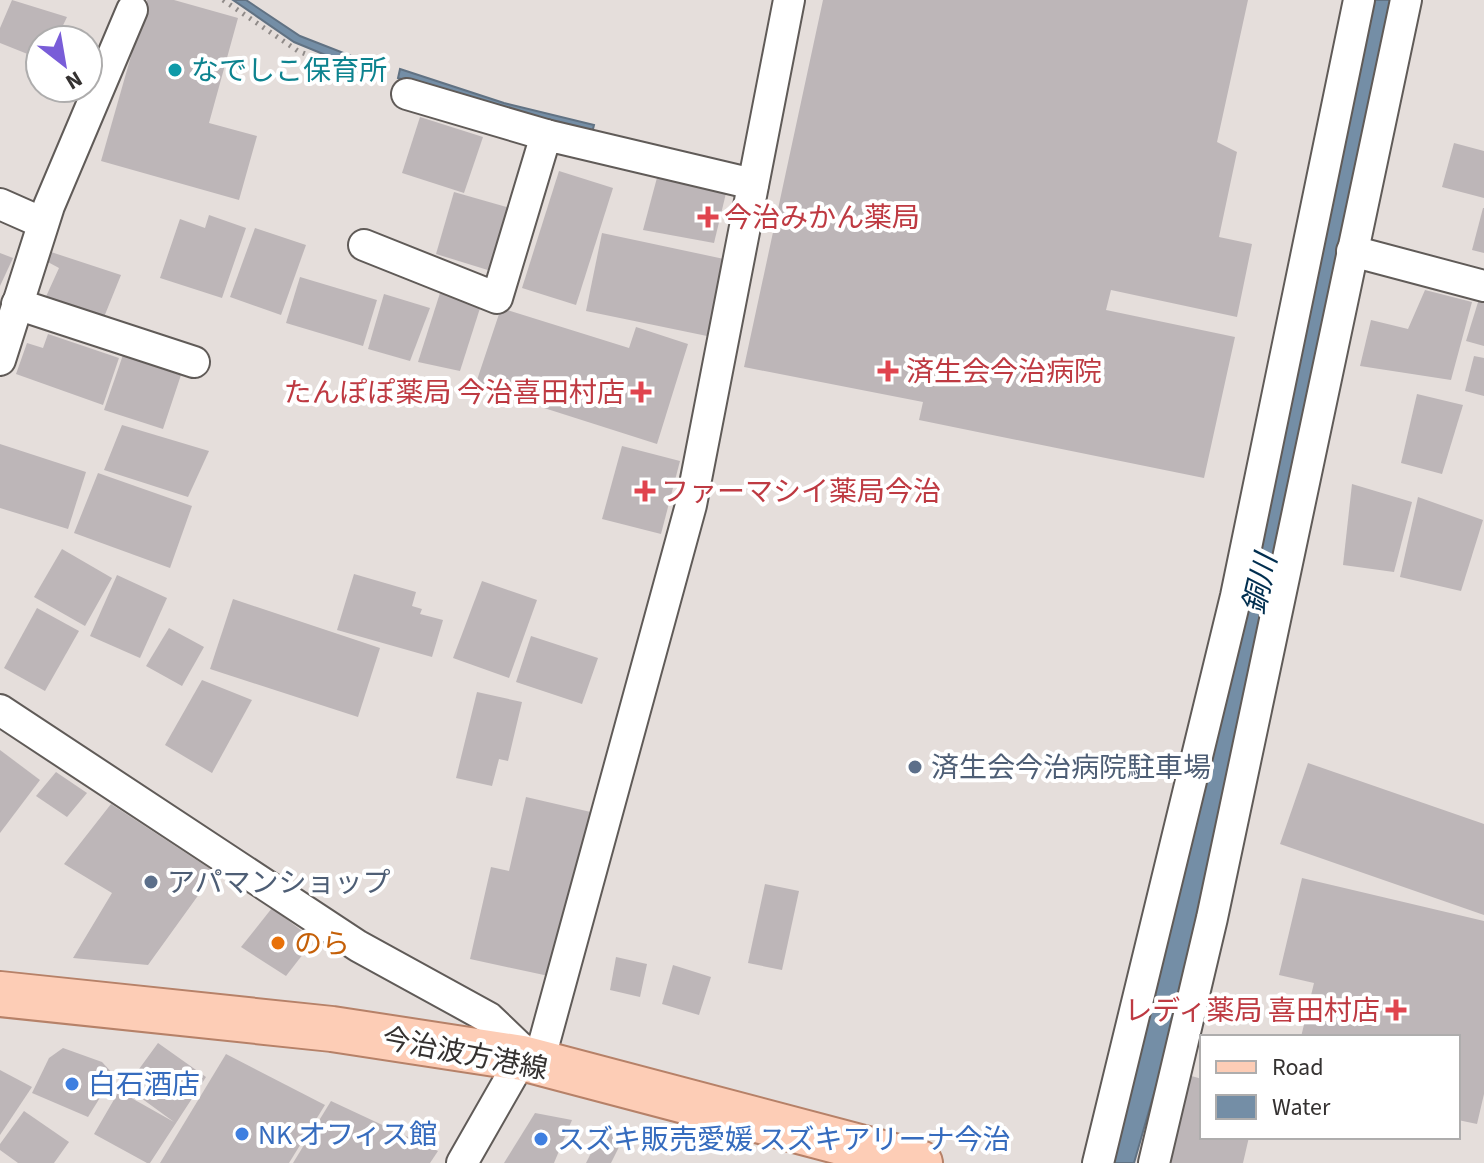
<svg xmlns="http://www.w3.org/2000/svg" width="1484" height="1163" viewBox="0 0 1484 1163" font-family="'Source Sans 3','Noto Sans JP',sans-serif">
	<rect width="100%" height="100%" fill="#e5dedb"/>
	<g fill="#748ea6" stroke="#617283" stroke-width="2">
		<polygon points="233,0 246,0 300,36 372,64 369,73 294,42"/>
		<polygon points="1365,0 1398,0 1182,996 1134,1163 1109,1163"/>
		<polygon points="400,69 504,103 594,125 592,133 504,111 398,78"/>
	</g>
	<g fill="#bdb6b8">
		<polygon points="12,0 67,17 56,40 40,40 40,59 0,43 0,28"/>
		<polygon points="147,0 174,0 238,18 209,123 257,136 239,200 101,161"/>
		<polygon points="823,0 1248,0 1217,142 1237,152 1219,237 1252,244 1237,317 1111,290 1106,310 1235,337 1204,478 919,420 923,402 744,367"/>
		<polygon points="420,117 483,137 464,193 402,173"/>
		<polygon points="1454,143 1484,151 1484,198 1442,187"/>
		<polygon points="559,171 613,188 576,305 522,288"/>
		<polygon points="658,174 727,189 714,243 643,230"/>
		<polygon points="454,192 510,208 491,271 436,254"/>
		<polygon points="1483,208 1484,208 1484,253 1472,250"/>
		<polygon points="209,215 246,228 222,298 160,278 180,219 205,228"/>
		<polygon points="255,228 306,245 281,315 230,297"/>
		<polygon points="602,233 724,259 707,336 586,311"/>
		<polygon points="51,252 121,275 102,322 44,301 59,268 46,261"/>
		<polygon points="0,253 13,258 0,286"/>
		<polygon points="300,277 377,300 363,346 286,323"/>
		<polygon points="1425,290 1472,302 1451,380 1360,366 1371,320 1408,329"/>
		<polygon points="440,293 481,305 460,371 418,362"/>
		<polygon points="384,294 430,308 410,361 368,349"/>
		<polygon points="1479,299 1484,300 1484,346 1466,341"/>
		<polygon points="501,308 629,348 636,327 688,344 657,444 475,386"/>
		<polygon points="48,334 119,358 103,405 16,374 27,343 43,348"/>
		<polygon points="124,352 182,372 163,429 104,410"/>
		<polygon points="1474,356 1484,358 1484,396 1465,391"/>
		<polygon points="1417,394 1463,405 1442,474 1401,463"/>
		<polygon points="122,425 209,451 188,497 104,470"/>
		<polygon points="0,444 86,472 68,529 0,508"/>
		<polygon points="622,446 680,461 661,534 602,519"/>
		<polygon points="98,473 192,506 170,568 74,533"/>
		<polygon points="1352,484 1412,502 1394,572 1343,565"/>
		<polygon points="1418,497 1483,520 1461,591 1400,577"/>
		<polygon points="62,549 112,578 85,626 34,597"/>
		<polygon points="354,574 416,592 412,606 422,609 420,614 443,620 432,657 337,630"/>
		<polygon points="117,575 167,598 140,658 90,636"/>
		<polygon points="482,581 537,600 509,678 453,658"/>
		<polygon points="233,599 380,648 358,717 210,669"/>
		<polygon points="37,608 79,631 45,691 4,668"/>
		<polygon points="169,628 204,647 182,686 146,666"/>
		<polygon points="531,636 598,658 582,704 516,682"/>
		<polygon points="202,680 252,700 212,773 165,745"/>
		<polygon points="477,692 522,702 508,761 499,759 492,786 456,778"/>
		<polygon points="0,750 40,780 0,833"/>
		<polygon points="1308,763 1484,824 1484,915 1280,844"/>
		<polygon points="56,772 87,793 67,817 36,796"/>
		<polygon points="526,797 595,813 558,978 470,959 491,867 509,871"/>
		<polygon points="111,804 215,872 148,965 73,958 112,893 64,864"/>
		<polygon points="1302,878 1484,921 1484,1094 1477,1124 1458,1120 1458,1037 1301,1037 1314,983 1279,975"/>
		<polygon points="765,884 799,891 782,970 748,963"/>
		<polygon points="272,908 314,940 286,976 241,947"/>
		<polygon points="616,957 647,964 640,997 610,990"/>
		<polygon points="673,965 711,977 699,1015 662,1004"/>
		<polygon points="158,1043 206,1077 150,1163 147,1163 94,1134 119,1091 174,1122 126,1087"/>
		<polygon points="63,1048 102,1062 114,1075 88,1117 32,1093 49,1058"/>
		<polygon points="226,1054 325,1105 289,1163 160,1163"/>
		<polygon points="0,1070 32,1087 0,1135"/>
		<polygon points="1188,1075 1202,1079 1202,1137 1249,1137 1243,1163 1166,1163"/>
		<polygon points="331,1101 438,1151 430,1163 293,1163"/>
		<polygon points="24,1111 69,1142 54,1163 18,1163 0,1150 0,1144"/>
		<polygon points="535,1113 572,1120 554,1163 504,1163"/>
		<polygon points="603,1129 625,1135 611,1163 586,1163"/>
	</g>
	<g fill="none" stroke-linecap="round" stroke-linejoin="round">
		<g stroke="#605b58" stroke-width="34">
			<g id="minor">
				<polyline points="407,94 546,135"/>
				<polyline points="0,204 43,223"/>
				<polyline points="364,245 497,298 546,135 753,184"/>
				<polyline points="1352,251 1484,286"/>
				<polyline points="17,304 194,362"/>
				<polyline points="0,360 49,206 132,10"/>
				<polyline points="0,710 358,946 489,1018 538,1065 691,505 789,0"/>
				<polyline points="462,1163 522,1058"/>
				<polyline points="1098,1163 1236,596 1359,0"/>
				<polyline points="1154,1163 1212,918 1406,0"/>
			</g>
		</g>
		<g stroke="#b68168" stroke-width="48">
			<polyline id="primary" points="0,994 332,1029 522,1058 920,1163"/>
		</g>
		<polyline stroke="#908b89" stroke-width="5" stroke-dasharray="2 6" stroke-linecap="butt" points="223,0 298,51 376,82"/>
		<use href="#minor" stroke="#fff" stroke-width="30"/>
		<use href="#primary" stroke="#fdcdb6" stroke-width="44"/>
	</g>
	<circle fill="#0f9aa8" stroke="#fff" stroke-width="3" cx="175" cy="70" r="8"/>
	<g fill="#e0444e" stroke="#fff" stroke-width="3">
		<path d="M704 205h8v8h8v8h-8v8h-8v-8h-8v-8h8z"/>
		<path d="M884 359h8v8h8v8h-8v8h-8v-8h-8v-8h8z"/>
		<path d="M637 380h8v8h8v8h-8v8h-8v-8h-8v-8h8z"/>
		<path d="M641 479h8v8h8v8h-8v8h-8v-8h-8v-8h8z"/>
		<path d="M1392 998h8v8h8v8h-8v8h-8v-8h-8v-8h8z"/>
	</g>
	<g fill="#5c6f8a" stroke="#fff" stroke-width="3">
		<circle cx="915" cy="767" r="8"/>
		<circle cx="151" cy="882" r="8"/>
	</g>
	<circle fill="#e8710a" stroke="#fff" stroke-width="3" cx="278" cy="943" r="8"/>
	<g fill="#3f7fe0" stroke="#fff" stroke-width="3">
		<circle cx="72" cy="1084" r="8"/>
		<circle cx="242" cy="1134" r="8"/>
		<circle cx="541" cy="1139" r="8"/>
	</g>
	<g text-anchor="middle" stroke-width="8" stroke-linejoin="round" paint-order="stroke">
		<g font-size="28" fill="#0d838f" stroke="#fff" text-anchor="start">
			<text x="191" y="80">なでしこ保育所</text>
		</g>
		<g font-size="28" fill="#be3a42" stroke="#fff" text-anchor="start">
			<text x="724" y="227">今治みかん薬局</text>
			<text x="906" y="381">済生会今治病院</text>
			<text x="625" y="402" text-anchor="end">たんぽぽ薬局 今治喜田村店</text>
			<text x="661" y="501">ファーマシイ薬局今治</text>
			<text x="1380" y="1020" text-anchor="end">レディ薬局 喜田村店</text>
		</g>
		<g font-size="28" fill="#4e5e75" stroke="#fff" text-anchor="start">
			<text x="931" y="777">済生会今治病院駐車場</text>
			<text x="167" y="892">アパマンショップ</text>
		</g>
		<g font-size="28" fill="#c56008" stroke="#fff" text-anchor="start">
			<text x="294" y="953">のら</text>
		</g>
		<g font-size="28" fill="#353231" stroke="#fff">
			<text transform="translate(465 1053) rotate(11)" y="10">今治波方港線</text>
		</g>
		<g font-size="28" fill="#366cbe" stroke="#fff" text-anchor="start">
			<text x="88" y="1094">白石酒店</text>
			<text x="258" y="1144">NK オフィス館</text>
			<text x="557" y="1149">スズキ販売愛媛 スズキアリーナ今治</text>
		</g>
		<g font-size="30" font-style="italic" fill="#002e4f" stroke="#fff">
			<text transform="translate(1260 584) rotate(-77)" y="10">銅川</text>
		</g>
	</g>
	<rect x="1200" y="1035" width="260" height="104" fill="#ffffff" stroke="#aeadad" stroke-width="2"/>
	<rect x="1216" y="1061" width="40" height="12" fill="#fdcdb6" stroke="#aeadad" stroke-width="2"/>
	<text x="1272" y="1075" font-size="24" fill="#353231">Road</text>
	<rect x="1216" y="1095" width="40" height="24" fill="#748ea6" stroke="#aeadad" stroke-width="2"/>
	<text x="1272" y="1115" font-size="24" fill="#353231">Water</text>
	<g transform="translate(64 64) rotate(149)"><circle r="38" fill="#ffffff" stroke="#aeadad" stroke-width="2"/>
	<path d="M0-6L14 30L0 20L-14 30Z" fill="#795dd8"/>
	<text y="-12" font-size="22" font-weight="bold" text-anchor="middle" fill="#353231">N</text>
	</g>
</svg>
